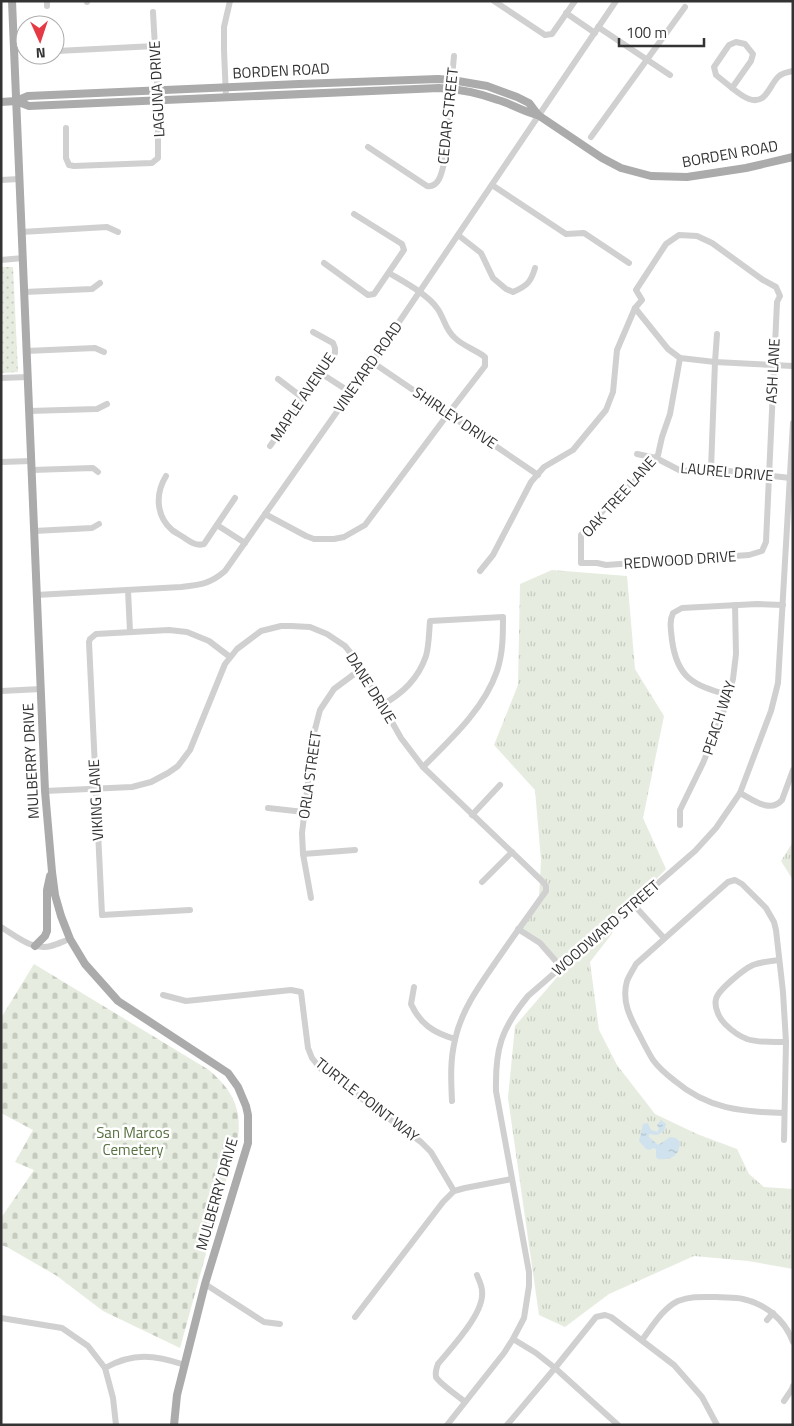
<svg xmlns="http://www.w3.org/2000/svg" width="794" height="1426" viewBox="0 0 794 1426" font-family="'Titillium Web',sans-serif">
	<defs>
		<pattern id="grass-tufts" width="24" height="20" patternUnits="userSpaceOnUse" patternTransform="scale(1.25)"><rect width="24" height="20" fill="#e6ecdf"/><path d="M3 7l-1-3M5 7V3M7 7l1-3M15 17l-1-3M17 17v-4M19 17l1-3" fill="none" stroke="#c6cbc0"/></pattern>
		<pattern id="cemetery-stones" width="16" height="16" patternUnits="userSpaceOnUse" patternTransform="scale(1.25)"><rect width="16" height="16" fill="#e6ecdf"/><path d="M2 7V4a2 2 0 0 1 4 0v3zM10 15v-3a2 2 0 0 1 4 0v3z" fill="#c6cbc0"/></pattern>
		<pattern id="park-dots" width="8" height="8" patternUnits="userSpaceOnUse" patternTransform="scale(1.25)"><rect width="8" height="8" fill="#e6ecdf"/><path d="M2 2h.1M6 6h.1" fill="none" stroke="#c6cbc0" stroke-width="1.8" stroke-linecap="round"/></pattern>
		<pattern id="water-ripples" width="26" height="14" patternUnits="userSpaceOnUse" patternTransform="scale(1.25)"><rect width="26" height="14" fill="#cfe2ee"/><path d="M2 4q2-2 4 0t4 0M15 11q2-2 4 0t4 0" fill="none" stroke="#b2c2cd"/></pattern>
	</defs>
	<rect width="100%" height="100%" fill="#fff"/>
	<g fill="url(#grass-tufts)">
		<polygon points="552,570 627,576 635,669 664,716 643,818 666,869 626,910 611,935 590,962 599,1030 617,1065 655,1114 697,1134 737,1149 749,1174 764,1187 793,1189 793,1269 748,1261 694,1256 609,1294 565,1327 539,1315 508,1098 515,1026 577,954 561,967 543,946 518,929 539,899 541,860 535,790 494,745 518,685 520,584"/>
		<polygon points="793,842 793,880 781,861"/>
	</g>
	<path fill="url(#cemetery-stones)" d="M34,964L209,1070C231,1089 242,1107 238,1137L180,1348L103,1311L57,1276L7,1247L1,1245V1218L34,1170L15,1162L33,1130L1,1113V1018Z"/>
	<polygon fill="url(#park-dots)" points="1,267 13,267 18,372 1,373"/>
	<path fill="url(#water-ripples)" d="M661,1120L666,1124L664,1131L657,1135L649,1134V1137L658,1145L670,1137L676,1138L680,1142C679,1157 671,1160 658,1159L656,1157V1149L653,1148L650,1150L646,1149L639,1141L643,1124L648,1123L651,1130L657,1132L659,1129L657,1125Z"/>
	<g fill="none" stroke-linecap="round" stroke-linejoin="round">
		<g stroke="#d0d0d0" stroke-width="6">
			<polyline points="47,1 47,6"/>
			<polyline points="87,1 87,2"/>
			<polyline points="494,1 545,35 552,34 575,1"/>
			<polyline points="566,13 595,33"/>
			<polyline points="598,27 670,75"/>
			<polygon points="736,42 745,44 753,54 751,61 732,88 716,75 714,67 729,45"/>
			<polyline points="57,51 155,46"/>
			<path d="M732,88C737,92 743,97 749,99C766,105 769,86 778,77C782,73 787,72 793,71"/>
			<polyline points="226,97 224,50 224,27 230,1"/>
			<polyline points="66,128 66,158 69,165 74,166 152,163 158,158 158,100 153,12"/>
			<polyline points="591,137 685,7"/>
			<path d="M368,147L427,186C439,188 442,172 444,163L454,56"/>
			<polyline points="1,180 19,179"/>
			<polyline points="492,185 566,234 584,233 629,263"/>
			<polyline points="21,232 107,227 118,232"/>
			<path d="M458,235L481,253L493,278L506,289L513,292C527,286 531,282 535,268"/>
			<polyline points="1,260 23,258"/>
			<polyline points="324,263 368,295 374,294 404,250 402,244 354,214"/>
			<polyline points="24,292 92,289 100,283"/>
			<polyline points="635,308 668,349 680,358 715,362 793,366"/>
			<polyline points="26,351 95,348 104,352"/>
			<polyline points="372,362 538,475"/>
			<polyline points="322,374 350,392"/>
			<polyline points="1,378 28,377"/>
			<polyline points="278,379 303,398"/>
			<polyline points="29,411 97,409 107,404"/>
			<polyline points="270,446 322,374 335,353 335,348 333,343 313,332"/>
			<polyline points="637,454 656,458 681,471 711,469 790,478"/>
			<polyline points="1,462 31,461"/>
			<polyline points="711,469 715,362 717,334"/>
			<polyline points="32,470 93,468 98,472"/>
			<path d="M166,476C155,494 156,516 172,530C176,533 182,536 186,539C192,543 197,546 204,544L235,498"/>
			<path d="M265,514L306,536L314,539H334L344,537L365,525L448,414L485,366V357C476,350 463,346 455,338C445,330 444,317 437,308C427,294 404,282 389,273"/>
			<polyline points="217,525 245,543"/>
			<polyline points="34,531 92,528 99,524"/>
			<polyline points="480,571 493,555 531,482 544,467 573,450 606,410 613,392 617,350 635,308 642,300 636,290 666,244 679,235 697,236 712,243 763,280 776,287 780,296 777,302 766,542 762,551 749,555 606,565 597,563 581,563 581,535 609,504 619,498 658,455 662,437 670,414 680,358"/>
			<polyline points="128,590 130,632"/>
			<path d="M36,595L181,587C200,585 210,584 225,571L372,362L616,1"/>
			<polyline points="1,691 41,689"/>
			<path d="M728,695C693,685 677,678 672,640C671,630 669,622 673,613L682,608L757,604L783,605"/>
			<path d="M382,705C403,693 418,679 426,656C429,646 429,632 430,621L503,617C503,635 503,653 497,671C484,709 451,739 423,767"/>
			<path d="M45,791L132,787L151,782L168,773L178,766L190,750L225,664L237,649L261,631L281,626H291L310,627L327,634L345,646L358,662L401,738L423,767L542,881L546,886V891C529,915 512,938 495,963C479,986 461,1011 455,1040C450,1060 451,1080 452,1101"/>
			<path d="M740,793C752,799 770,814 782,800L793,770"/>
			<polyline points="268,808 304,812"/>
			<polyline points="472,815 500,785"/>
			<polyline points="680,825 680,810 703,763 723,713 733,679 736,654 735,605"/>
			<polyline points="303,854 355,850"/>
			<polyline points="482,882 512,852"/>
			<polyline points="311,898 303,854 302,833 314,733 320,710 334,689 361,669"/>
			<polyline points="633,904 664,938"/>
			<polyline points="190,910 102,915 89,642 90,639 96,634 169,630 187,632 209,641 230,657"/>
			<path d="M1,927C16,936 33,951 51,946C58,944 64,941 70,939"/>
			<polyline points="518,929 540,943 561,967"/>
			<path d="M779,960C770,961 761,962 753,965C744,969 718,990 716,999C714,1007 719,1018 725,1024C731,1030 739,1036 747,1039C759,1043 773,1042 786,1042"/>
			<path d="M414,987L411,1004C420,1024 434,1033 455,1039"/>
			<polyline points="163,995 186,1001 291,990 301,992 308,1048 312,1058 320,1068 421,1142 431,1152 454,1191"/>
			<path d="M784,1113C742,1112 708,1109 675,1081C667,1075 659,1068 653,1060C648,1052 644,1044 640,1036C631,1019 621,1002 627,981C629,976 633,970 636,964L728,882L735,880L742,884L766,908L774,922L776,930L783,992L786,1042L784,1140"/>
			<polyline points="205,1284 264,1322 280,1324"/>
			<polyline points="355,1317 443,1202 454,1191 465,1188 512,1179"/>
			<polyline points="1,1318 62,1328 88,1346 105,1368 113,1398 116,1425"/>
			<polyline points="767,1320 773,1313"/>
			<polyline points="513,1339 536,1353 555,1368 618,1425"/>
			<path d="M642,1340C652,1327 663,1308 678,1301C691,1296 703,1297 716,1297C725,1298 734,1297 743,1299C766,1304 785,1320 793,1342"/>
			<path d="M105,1368C133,1352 155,1355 185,1365"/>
			<polyline points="784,1401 792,1389 793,1386"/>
			<path d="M465,1402C458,1396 440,1384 436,1377C435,1372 436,1369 438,1364C451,1348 485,1313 482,1291C482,1286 479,1280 477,1275"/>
			<path d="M447,1425L504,1353L513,1339L524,1318L529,1286V1272L496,1091C495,1049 501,1029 528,996L695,851L716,828L740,793L771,711L778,683L793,423"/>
			<polyline points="507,1425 555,1368 596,1317 605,1315 611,1317 674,1365 702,1397 717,1425"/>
		</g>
		<g stroke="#ababab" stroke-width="8">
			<polyline points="12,1 45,791 52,872 55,895 61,916 70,939 85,964 118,1001 228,1073 238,1087 246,1106 248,1115 248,1143 205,1284 177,1395 174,1425"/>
			<polyline points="16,101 28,96 299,84 438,79 452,80 487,86 517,97 529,103 538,115 602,158 621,168 651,176 687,177 746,168 793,157"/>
			<path d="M1,102L16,101L29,106L439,88C459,89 479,93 498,100C512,104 524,112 538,115"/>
			<polyline points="35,946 45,936 47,931 47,890 50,876"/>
		</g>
	</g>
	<g text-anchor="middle" stroke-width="5" stroke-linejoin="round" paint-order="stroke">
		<g font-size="15" fill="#333" stroke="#fff">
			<text transform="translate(281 71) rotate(-3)" y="5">BORDEN ROAD</text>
			<text transform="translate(157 89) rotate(-93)" y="5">LAGUNA DRIVE</text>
			<text transform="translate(448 116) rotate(-84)" y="5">CEDAR STREET</text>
			<text transform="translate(730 154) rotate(-10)" y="5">BORDEN ROAD</text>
			<text transform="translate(368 367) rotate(-55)" y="5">VINEYARD ROAD</text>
			<text transform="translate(773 371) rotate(-87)" y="5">ASH LANE</text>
			<text transform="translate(303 397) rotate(-56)" y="5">MAPLE AVENUE</text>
			<text transform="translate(455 418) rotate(34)" y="5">SHIRLEY DRIVE</text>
			<text transform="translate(727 472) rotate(5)" y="5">LAUREL DRIVE</text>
			<text transform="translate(619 497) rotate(-48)" y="5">OAK TREE LANE</text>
			<text transform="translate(680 560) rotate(-4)" y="5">REDWOOD DRIVE</text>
			<text transform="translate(371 688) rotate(58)" y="5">DANE DRIVE</text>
			<text transform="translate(719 718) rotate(-72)" y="5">PEACH WAY</text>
			<text transform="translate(31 761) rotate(-93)" y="5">MULBERRY DRIVE</text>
			<text transform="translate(310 775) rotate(-82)" y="5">ORLA STREET</text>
			<text transform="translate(96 800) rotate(-93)" y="5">VIKING LANE</text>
			<text transform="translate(606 928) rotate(-41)" y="5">WOODWARD STREET</text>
			<text transform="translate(367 1100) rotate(38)" y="5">TURTLE POINT WAY</text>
			<text transform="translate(217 1194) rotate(-74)" y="5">MULBERRY DRIVE</text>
		</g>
		<g font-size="15" fill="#56703f" stroke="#fff">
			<text x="133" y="1138">San Marcos<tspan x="133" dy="17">Cemetery</tspan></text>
		</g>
	</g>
	<rect width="794" height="1426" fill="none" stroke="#333333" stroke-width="5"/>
	<g transform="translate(40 40) rotate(177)"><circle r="24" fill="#ffffff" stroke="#adadad"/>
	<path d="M0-4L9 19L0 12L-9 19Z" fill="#e63946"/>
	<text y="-8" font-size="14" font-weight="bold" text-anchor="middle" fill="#333333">N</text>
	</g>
	<path d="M619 38v8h85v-8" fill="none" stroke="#333333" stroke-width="2.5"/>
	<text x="626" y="38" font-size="15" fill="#333333" stroke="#ffffff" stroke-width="4" paint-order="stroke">100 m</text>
</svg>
